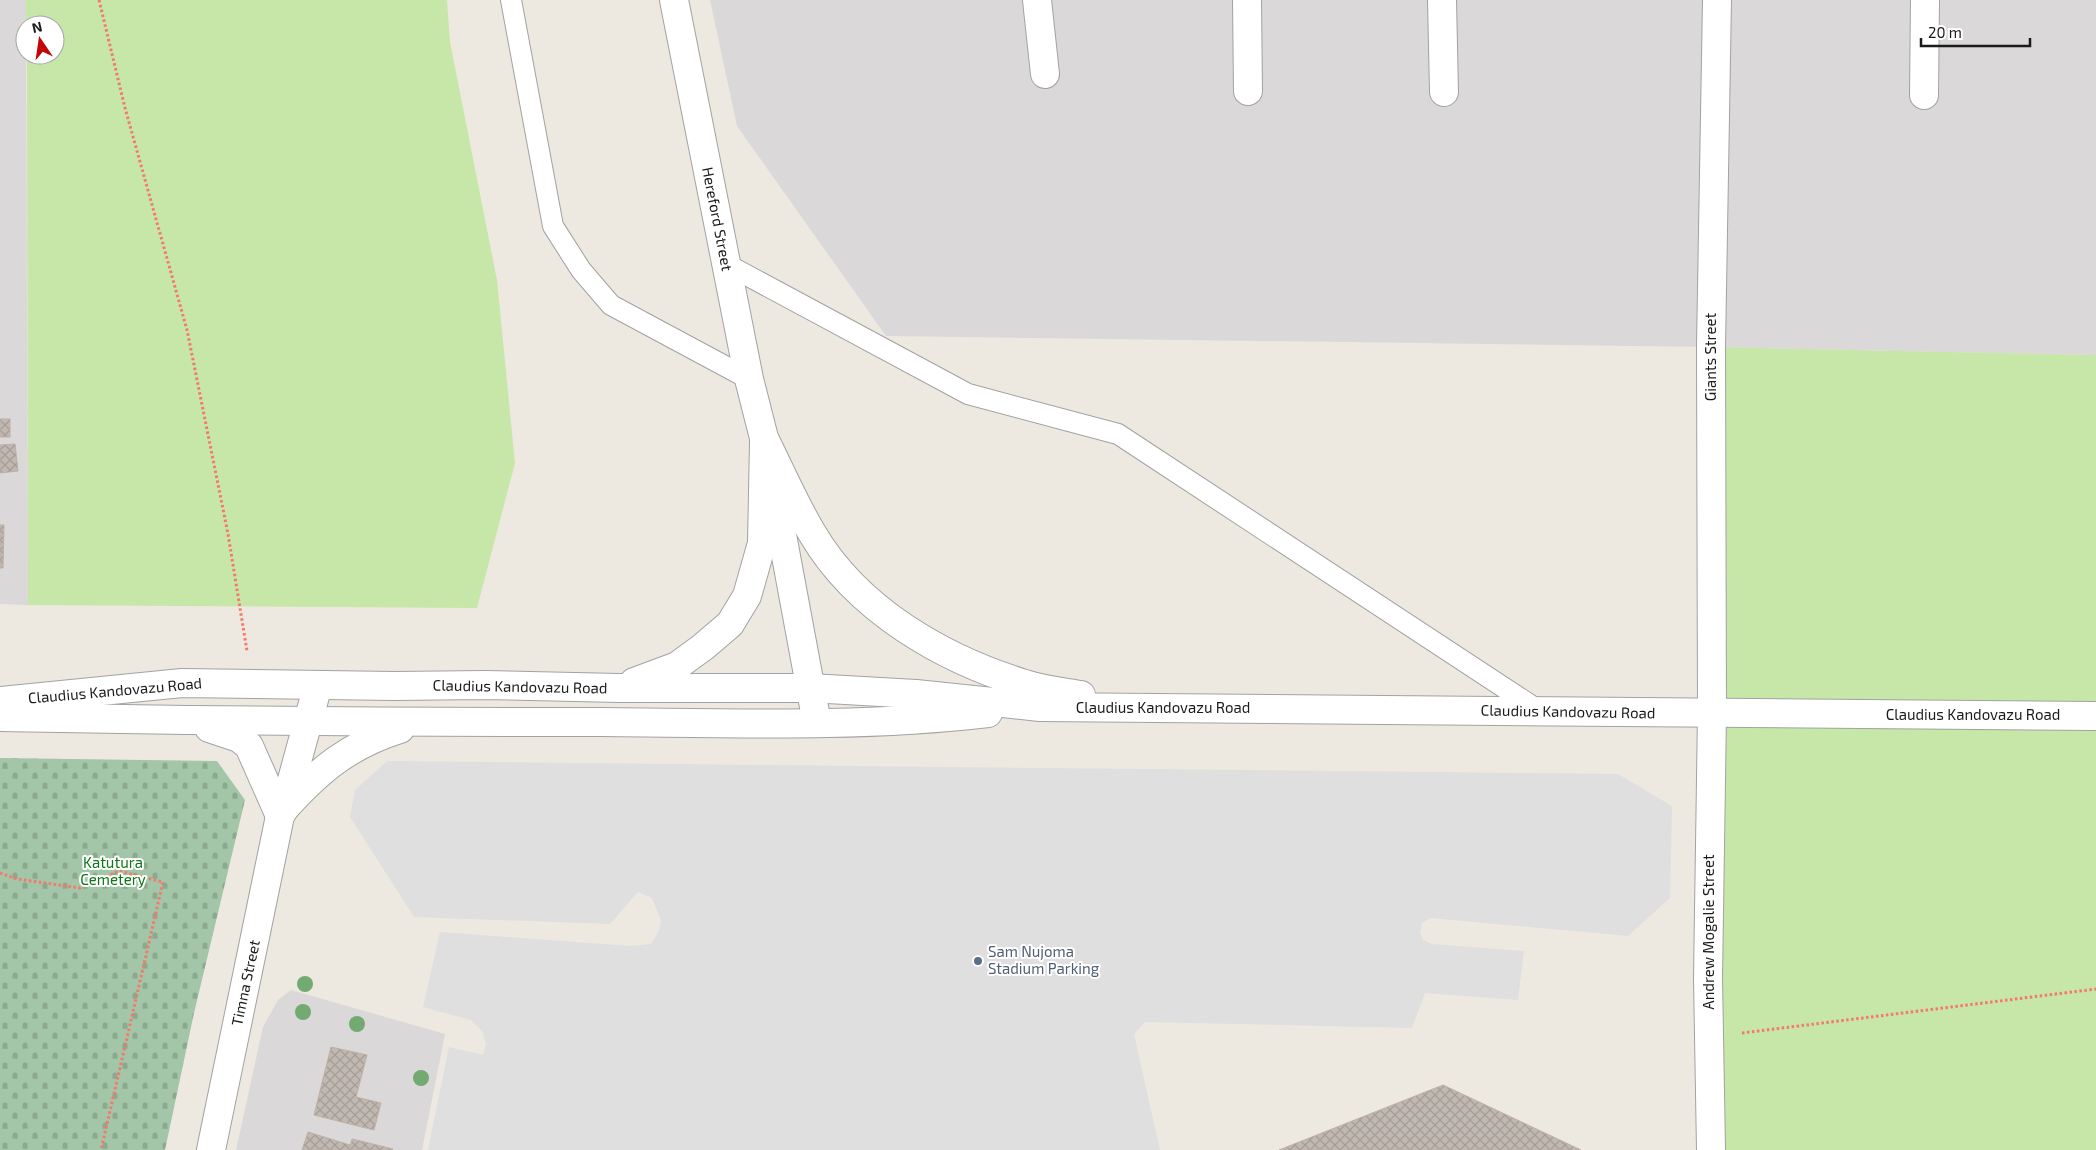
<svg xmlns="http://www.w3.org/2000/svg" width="2096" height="1150" viewBox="0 0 2096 1150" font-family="'Exo 2',sans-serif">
	<defs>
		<pattern id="cemetery-stones" width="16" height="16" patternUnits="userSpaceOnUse" patternTransform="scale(1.25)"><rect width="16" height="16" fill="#a3c5a8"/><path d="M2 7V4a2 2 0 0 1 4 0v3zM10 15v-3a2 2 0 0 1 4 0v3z" fill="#8ca990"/></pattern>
		<pattern id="building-cross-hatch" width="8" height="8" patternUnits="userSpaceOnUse" patternTransform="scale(1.25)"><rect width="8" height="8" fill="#c1b8b1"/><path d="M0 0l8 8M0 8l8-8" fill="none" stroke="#a59e98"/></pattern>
	</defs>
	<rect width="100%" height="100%" fill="#ede9e1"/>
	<g fill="#dad8d8">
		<polygon points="0,0 26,0 28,605 0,604"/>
		<polygon points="710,0 2096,0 2096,355 1711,347 886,336 737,126"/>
		<polygon points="291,990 445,1034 422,1150 236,1150 263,1027 278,1000"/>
	</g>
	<g fill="#c6e7a7">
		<polygon points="26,0 447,0 450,42 497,280 515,463 477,608 28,605 27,55 55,55 55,25 26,25"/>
		<polygon points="1711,347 2096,355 2096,1150 1711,1150"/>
	</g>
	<polygon fill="url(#cemetery-stones)" points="0,758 217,761 245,800 194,1013 165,1150 0,1150"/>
	<polygon fill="#dfdfdf" points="387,761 1618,774 1672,806 1670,898 1628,936 1430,918 1422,923 1420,932 1423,940 1432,944 1524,951 1518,1000 1425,993 1412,1028 1145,1022 1134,1034 1160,1150 428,1150 449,1047 483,1055 486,1044 482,1031 471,1020 423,1007 440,932 630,946 651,944 659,930 661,920 652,898 638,892 610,924 414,917 350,817 355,790"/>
	<g fill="url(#building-cross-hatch)" stroke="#beb0a4">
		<rect x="0" y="419" width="10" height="18"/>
		<polygon points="15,444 18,471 0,473 0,445"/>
		<polygon points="0,525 4,525 3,568 0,568"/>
		<polygon points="331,1047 367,1055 356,1097 381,1103 374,1130 314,1115"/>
		<polygon points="1443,1085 1581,1150 1279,1150"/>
		<polygon points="308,1132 350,1145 349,1150 302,1150"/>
		<polygon points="352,1139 393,1149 392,1150 349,1150"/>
	</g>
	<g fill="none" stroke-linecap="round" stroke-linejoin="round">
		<g stroke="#a2a2a2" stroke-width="22">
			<g id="service">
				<polyline points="511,0 553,226 581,270 611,305 749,379"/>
				<polyline points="726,264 968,394 1118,434 1541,712"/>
			</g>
		</g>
		<g stroke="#a2a2a2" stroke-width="30">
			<g id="minor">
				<polyline points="674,0 749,379 764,438 817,723"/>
				<polyline points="1037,0 1045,74"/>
				<polyline points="1247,0 1248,91"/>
				<polyline points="1442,0 1444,92"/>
				<polyline points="1924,95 1925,0"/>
				<polyline points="211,1150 280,816 284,809 318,685"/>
				<polyline points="1711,1150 1708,978 1712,713 1711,347 1717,0"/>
			</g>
		</g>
		<g stroke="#a2a2a2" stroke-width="30">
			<g id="tertiary">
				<path d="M764,438C780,470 794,503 812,533C857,610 943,659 1025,684C1043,690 1063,692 1081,695"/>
				<polyline points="634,682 677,666 703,647 730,624 747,596 762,543 764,442"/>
				<polyline points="0,701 182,683 394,686 485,685 619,688 810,688 916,694 1040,707 2096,716"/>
				<path d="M0,717C200,721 401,722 601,722C730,723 860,728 988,713"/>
				<polyline points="209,728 239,738 249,746 280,816"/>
				<path d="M284,809C319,770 349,745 400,729"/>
			</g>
		</g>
		<g stroke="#f67869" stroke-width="3" stroke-dasharray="2.5 2.5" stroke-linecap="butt">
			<polyline points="99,0 125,108 187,330 228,534 247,651"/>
			<polyline points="0,873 17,879 80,888 119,871 163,882 101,1150"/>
			<polyline points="1742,1033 2096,989"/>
		</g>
		<use href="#service" stroke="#fff" stroke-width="20"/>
		<use href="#minor" stroke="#fff" stroke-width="28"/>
		<use href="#tertiary" stroke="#fff" stroke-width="28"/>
	</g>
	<g fill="#72aa72">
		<circle cx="305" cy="984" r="8"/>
		<circle cx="303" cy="1012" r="8"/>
		<circle cx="357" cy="1024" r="8"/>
		<circle cx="421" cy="1078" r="8"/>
	</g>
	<circle fill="#5c6f8a" stroke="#fff" stroke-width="2" cx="978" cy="961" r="5"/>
	<g text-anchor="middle" stroke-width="4" stroke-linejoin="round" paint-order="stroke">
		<g font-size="15" fill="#1b1b1b" stroke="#fff">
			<text transform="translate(717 219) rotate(79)" y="5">Hereford Street</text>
			<text transform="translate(1711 357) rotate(-90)" y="5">Giants Street</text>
			<text transform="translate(520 687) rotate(1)" y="5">Claudius Kandovazu Road</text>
			<text transform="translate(115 691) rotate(-5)" y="5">Claudius Kandovazu Road</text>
			<text x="1163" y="713">Claudius Kandovazu Road</text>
			<text transform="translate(1568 712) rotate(1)" y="5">Claudius Kandovazu Road</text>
			<text x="1973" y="720">Claudius Kandovazu Road</text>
			<text transform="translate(1709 932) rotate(-90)" y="5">Andrew Mogalie Street</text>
			<text transform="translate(246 983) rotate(-78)" y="5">Timna Street</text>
		</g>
		<g font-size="15" fill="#0d7617" stroke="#fff">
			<text x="113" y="868">Katutura<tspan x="113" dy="17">Cemetery</tspan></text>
		</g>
		<g font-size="15" fill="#4e5e75" stroke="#fff" text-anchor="start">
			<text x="988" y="957">Sam Nujoma<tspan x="988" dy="17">Stadium Parking</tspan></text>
		</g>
	</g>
	<g transform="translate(40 40) rotate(347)"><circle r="24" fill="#ffffff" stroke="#a4a4a4"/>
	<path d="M0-4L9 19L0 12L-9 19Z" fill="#c30604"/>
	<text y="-8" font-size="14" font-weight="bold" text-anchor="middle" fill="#1b1b1b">N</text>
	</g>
	<path d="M1921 38v8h109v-8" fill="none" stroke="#1b1b1b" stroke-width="2.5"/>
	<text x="1928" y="38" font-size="15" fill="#1b1b1b" stroke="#ffffff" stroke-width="4" paint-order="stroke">20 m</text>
</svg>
